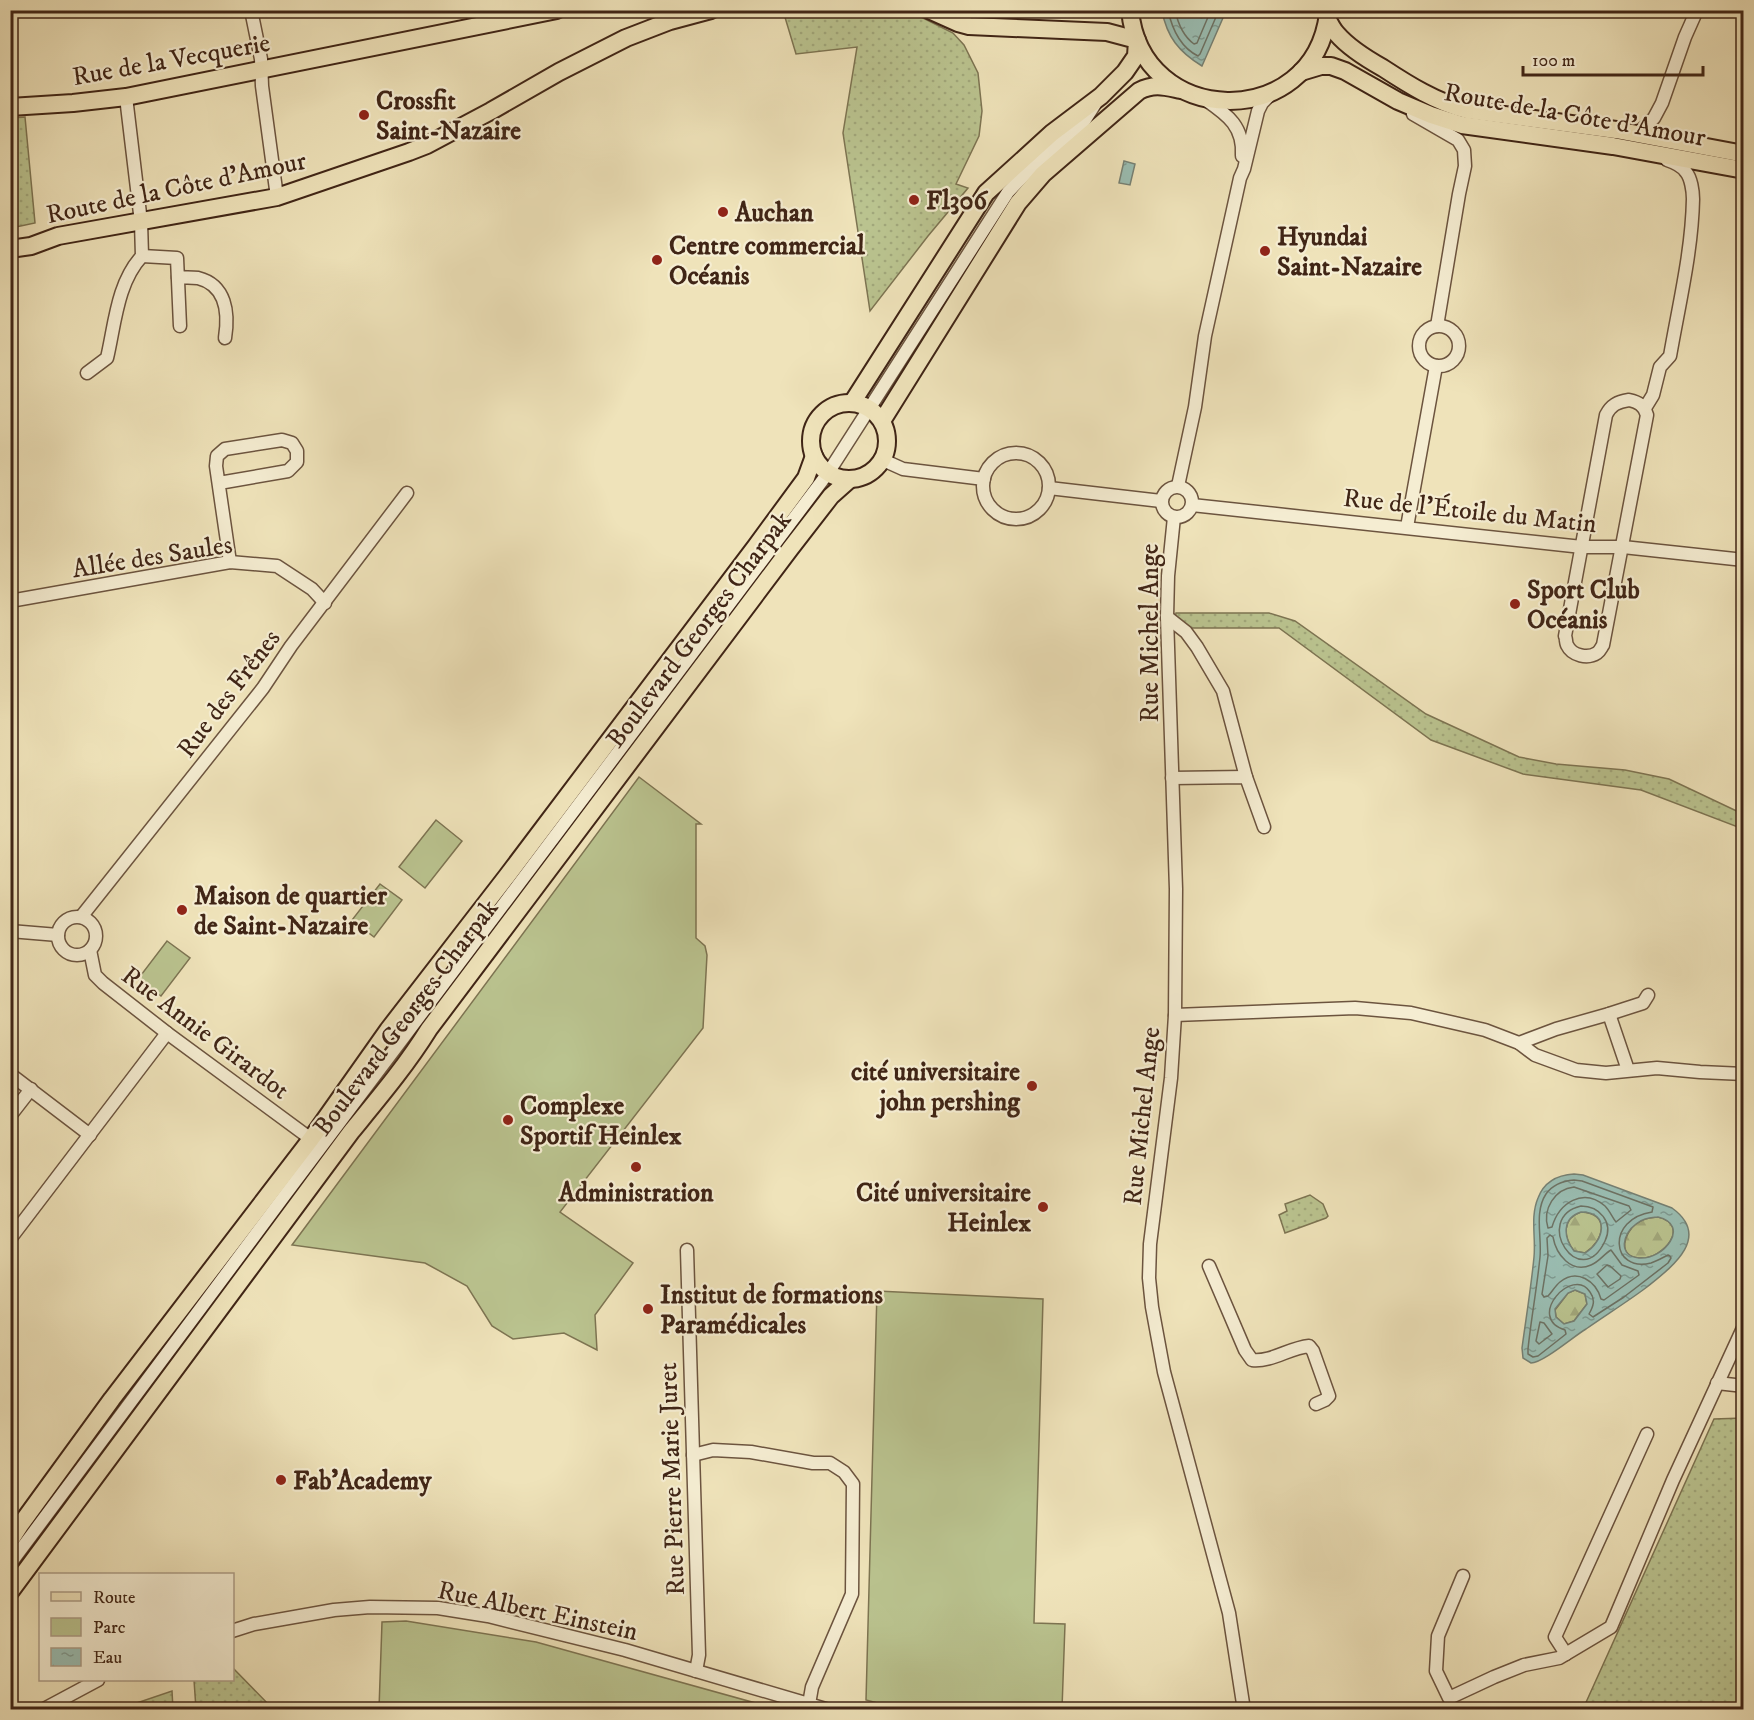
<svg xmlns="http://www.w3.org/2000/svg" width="1754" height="1720" viewBox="0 0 1754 1720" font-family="'IM FELL DW Pica',serif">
	<defs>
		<pattern id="grass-dots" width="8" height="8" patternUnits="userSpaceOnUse" patternTransform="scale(1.5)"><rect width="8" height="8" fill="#bac38f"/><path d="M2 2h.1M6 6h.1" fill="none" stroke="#a1a77b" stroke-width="1.8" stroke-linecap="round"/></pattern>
		<pattern id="forest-firs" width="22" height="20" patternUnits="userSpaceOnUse" patternTransform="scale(1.5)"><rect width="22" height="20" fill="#bac38f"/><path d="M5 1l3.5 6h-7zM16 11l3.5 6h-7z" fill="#a1a77b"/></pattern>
		<pattern id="water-ripples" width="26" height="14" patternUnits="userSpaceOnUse" patternTransform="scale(1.5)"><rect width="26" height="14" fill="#9abeb3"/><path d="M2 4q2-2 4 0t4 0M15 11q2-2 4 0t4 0" fill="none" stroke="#7f9a91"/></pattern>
	</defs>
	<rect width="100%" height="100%" fill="#efe3ba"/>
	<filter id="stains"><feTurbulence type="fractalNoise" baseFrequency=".00333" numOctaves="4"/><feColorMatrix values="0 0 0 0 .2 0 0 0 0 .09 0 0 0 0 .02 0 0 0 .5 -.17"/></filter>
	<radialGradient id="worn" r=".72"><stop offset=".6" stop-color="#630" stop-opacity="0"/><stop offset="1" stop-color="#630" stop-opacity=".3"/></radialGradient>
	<g fill="url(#grass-dots)" stroke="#7d7452" stroke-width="1.5">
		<polygon points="822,12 862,12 921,17 953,33 964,45 978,73 982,111 979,136 956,184 968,188 928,236 870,311 843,133 857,47 796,54 784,14"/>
		<polygon points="25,117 35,223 11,228 11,118"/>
		<polygon points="1176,613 1269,613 1295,621 1426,714 1519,757 1556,764 1625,770 1669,779 1743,814 1743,829 1641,790 1523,774 1431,740 1279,628 1173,628"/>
		<polygon points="1310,1195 1323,1204 1328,1216 1326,1218 1285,1233 1279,1215 1287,1211 1285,1204"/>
		<polygon points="1743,1418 1743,1709 1583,1709 1714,1419"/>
		<polygon points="233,1668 273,1709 196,1709 194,1680 232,1680"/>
		<polygon points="172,1691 173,1709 119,1709"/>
	</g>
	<g fill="url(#forest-firs)" stroke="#7d7452" stroke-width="1.5">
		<path d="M1581,1212C1611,1213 1604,1241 1585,1253L1574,1251C1563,1237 1562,1218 1581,1212Z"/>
		<path d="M1658,1217C1691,1225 1664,1260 1639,1258C1617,1256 1624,1233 1636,1224C1643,1218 1650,1218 1658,1217Z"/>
		<polygon points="1575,1290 1585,1294 1587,1304 1574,1321 1564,1324 1556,1317 1555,1310 1568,1293"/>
	</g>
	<g fill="#bac38f" stroke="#7d7452" stroke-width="1.5">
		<polygon points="639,777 701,824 696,824 696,938 705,946 707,955 703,1028 560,1212 633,1263 595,1315 597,1350 564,1333 513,1339 492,1326 467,1286 425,1263 292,1245"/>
		<polygon points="436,820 462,841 425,888 399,867"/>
		<polygon points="380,884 402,900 374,937 352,920"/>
		<polygon points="167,941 190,958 161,996 138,979"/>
		<polygon points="877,1291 1043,1299 1034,1623 1065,1624 1062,1709 900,1709 866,1700"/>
		<polygon points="406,1621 536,1642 777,1709 379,1709 382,1622"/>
	</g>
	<g fill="url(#water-ripples)" stroke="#768174" stroke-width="1.5" fill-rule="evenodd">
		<path d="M1162,11H1226L1202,66C1179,52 1167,37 1162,11Z"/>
		<polygon points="1124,161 1135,164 1130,185 1119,183"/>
		<path d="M1574,1174L1583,1175L1672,1208C1712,1237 1672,1267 1647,1287C1627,1302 1606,1315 1586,1329C1574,1336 1543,1363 1531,1363L1523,1358L1522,1348C1526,1318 1531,1288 1534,1257C1536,1237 1530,1217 1538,1198C1544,1182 1558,1175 1574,1174ZM1581,1212C1611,1212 1604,1242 1585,1253L1574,1251C1563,1237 1562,1218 1581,1212ZM1658,1217C1691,1225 1664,1260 1639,1258C1617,1256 1623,1233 1636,1224C1643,1218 1650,1218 1658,1217ZM1575,1290L1585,1294L1587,1304L1574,1321L1564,1324L1556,1317L1555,1309L1568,1293Z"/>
	</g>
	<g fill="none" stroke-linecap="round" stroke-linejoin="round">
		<g stroke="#6d7264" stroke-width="1.5">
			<path d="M1168,10C1172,29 1180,47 1198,56L1200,54L1219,10"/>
			<path d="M1175,10C1178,24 1183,36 1194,44L1197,43L1211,10"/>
			<path d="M1574,1180L1582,1181L1653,1207L1652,1212C1606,1219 1611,1273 1651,1263C1657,1261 1662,1258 1668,1255L1670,1256L1671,1258L1668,1263L1624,1297L1593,1317L1589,1314C1593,1307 1596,1300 1590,1292C1573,1265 1525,1318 1565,1330L1566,1334L1538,1356L1533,1357L1528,1354V1349C1531,1319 1537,1288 1540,1257C1542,1237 1534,1212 1546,1194C1553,1184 1563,1181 1574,1180Z"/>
			<path d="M1574,1187L1629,1206L1631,1210L1616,1222C1612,1217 1610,1211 1605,1206C1583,1187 1559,1203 1552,1227L1548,1228C1542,1209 1555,1189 1574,1187Z"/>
			<path d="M1581,1206C1599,1206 1614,1222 1605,1241C1580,1294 1531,1218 1581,1206Z"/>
			<path d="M1550,1235L1553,1237C1556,1254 1571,1274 1591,1265C1599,1262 1604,1254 1611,1250L1622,1265L1638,1271L1639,1275L1604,1300L1601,1299C1596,1281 1577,1268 1560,1282C1555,1286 1552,1292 1548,1296L1544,1297L1542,1294L1548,1256L1547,1238Z"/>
			<polygon points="1607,1265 1610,1266 1621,1276 1620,1279 1608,1287 1597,1274"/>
			<polygon points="1540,1322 1544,1323 1552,1334 1539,1344 1536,1341"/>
		</g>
		<g stroke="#6c543f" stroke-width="15">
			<g id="minor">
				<polyline points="251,10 261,59 262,86 277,197"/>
				<path d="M1206,100C1228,115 1244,127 1242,156"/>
				<polyline points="1413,114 1458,140 1464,150 1465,166 1459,194 1437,326"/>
				<polyline points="1637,134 1654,118 1662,103 1685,37 1697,10"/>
				<polyline points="142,256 177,258 180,326"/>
				<path d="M178,277C184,278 191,277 198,278C226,285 229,313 225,338"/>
				<circle cx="1439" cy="346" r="20"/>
				<path d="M87,373L107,358C115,324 117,283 142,256L141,222L126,97"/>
				<path d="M1629,400C1638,402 1644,405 1647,415L1603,645C1601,648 1600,651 1597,653C1588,659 1572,656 1567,645C1566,644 1566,637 1565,636L1606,415C1611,405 1617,402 1629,400Z"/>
				<path d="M1645,408L1653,395L1660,367L1670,356C1679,304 1692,251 1693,199C1693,191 1691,178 1686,172C1682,166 1673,162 1667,160"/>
				<circle cx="1016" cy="486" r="33"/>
				<polyline points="883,460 903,469 984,479"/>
				<polyline points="219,483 288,471 297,462 297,451 292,443 282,440 225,449 217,456 216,466 230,562"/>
				<polyline points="1178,486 1195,407 1205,336 1240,178 1244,169 1258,111 1262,103 1272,93"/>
				<circle cx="1177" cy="502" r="15"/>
				<polyline points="1049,488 1161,501"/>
				<polyline points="1192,505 1582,547 1623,547 1744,560"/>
				<polyline points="1174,517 1168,576 1167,617 1176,889 1175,1015 1171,1078 1150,1244 1149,1278 1152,1307 1164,1372 1229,1613 1244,1710"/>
				<polyline points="1407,527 1436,366"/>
				<polyline points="10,601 230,562 277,566 312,589 325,603"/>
				<polyline points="1167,617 1186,632 1197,647 1223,691 1246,777"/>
				<polyline points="1172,778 1246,777 1264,827"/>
				<polyline points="81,917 263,688 291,646 407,493"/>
				<circle cx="77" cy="936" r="19"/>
				<polyline points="10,931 58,935"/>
				<polyline points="90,950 95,975 103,983 167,1033 311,1139"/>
				<polyline points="1609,1014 1628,1070"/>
				<polyline points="1175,1015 1355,1008 1411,1013 1485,1030 1519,1043 1535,1055 1576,1070 1606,1073 1657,1068 1700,1072 1744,1074"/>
				<polyline points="1519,1043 1556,1029 1609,1014 1643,1003 1648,995"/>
				<polyline points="10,1074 90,1135"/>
				<polyline points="10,1116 31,1089"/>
				<polyline points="10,1239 167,1033"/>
				<polyline points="687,1250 699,1655 696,1671"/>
				<path d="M1209,1266L1245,1350L1252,1360C1272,1362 1289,1348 1309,1346L1313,1351L1329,1396L1325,1400L1316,1404"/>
				<polyline points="1717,1383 1744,1386"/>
				<polyline points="693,1455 713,1450 751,1452 813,1463 830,1463 844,1472 853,1484 852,1594 812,1687 809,1704"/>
				<polyline points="10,1564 285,1195 828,473 1008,192 1039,160 1081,126 1095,104"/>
				<polyline points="1463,1576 1438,1636 1436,1671 1449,1698 1494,1677 1524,1665 1559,1658 1611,1627 1673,1480 1744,1326"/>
				<polyline points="232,1631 254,1624 334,1610 370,1607 438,1608 488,1616 625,1650 829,1710"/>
				<polyline points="1566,1654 1555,1637 1647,1434"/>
				<polyline points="42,1710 98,1680"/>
			</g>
		</g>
		<g stroke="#402516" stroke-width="20">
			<g id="major">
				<path d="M1130,10C1141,129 1313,132 1328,14"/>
				<path d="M1327,18C1330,24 1333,30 1337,34C1349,48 1367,59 1383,68C1409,85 1436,102 1467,110L1616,130L1744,154"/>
				<polyline points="1301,72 1321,66 1331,66 1345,71 1398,101 1431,115 1462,125 1613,146 1744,170"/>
				<polyline points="10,107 73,103 126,97 557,10"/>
				<polyline points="10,249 31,246 58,236 277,197 409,152 427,145 491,111 559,72 626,38 670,21 711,10"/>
				<circle cx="849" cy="441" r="38"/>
				<polyline points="852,403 986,193 1052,133 1101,96 1125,72 1136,56 1137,40 1107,32 969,26 958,23 929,10"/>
				<path d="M882,421L1018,203L1043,174L1139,91C1154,83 1166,87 1181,90"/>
				<polyline points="10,1541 21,1524 112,1399 311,1139 388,1030 507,876 756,546 806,478 814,456"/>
				<path d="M10,1592L351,1132C378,1099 406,1066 429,1029L790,549L831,496L849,480"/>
			</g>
		</g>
		<use href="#minor" stroke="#f5edd2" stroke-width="12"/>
		<use href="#major" stroke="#efe3ba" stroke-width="16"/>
	</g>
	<g fill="#8f2418" stroke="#f5edd2" stroke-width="2">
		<circle cx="364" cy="115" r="6"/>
		<circle cx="914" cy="200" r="6"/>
		<circle cx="723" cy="212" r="6"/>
		<circle cx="1265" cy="251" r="6"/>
		<circle cx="657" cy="260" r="6"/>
		<circle cx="1515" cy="604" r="6"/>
		<circle cx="182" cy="910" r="6"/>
		<circle cx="1032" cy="1086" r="6"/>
		<circle cx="508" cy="1120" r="6"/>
		<circle cx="636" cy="1167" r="6"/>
		<circle cx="1043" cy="1207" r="6"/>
		<circle cx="648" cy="1309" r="6"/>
		<circle cx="281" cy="1480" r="6"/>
	</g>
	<g text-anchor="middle" stroke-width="4.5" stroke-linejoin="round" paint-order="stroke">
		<g font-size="26" fill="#402516" stroke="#f5edd2">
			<text transform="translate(171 59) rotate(-10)" y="9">Rue de la Vecquerie</text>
			<text transform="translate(1575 114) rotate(10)" y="9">Route de la Côte d'Amour</text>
			<text transform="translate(176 187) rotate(-12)" y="9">Route de la Côte d'Amour</text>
			<text transform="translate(1470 510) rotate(6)" y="9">Rue de l'Étoile du Matin</text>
			<text transform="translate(152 556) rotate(-9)" y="9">Allée des Saules</text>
			<text transform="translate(698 629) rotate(-53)" y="9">Boulevard Georges Charpak</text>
			<text transform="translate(1149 633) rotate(-90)" y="9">Rue Michel Ange</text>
			<text transform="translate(228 693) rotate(-53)" y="9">Rue des Frênes</text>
			<text transform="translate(405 1017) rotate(-53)" y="9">Boulevard Georges Charpak</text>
			<text transform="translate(206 1032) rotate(37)" y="9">Rue Annie Girardot</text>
			<text transform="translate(1141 1116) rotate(-84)" y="9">Rue Michel Ange</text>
			<text transform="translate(671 1479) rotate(-92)" y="9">Rue Pierre Marie Juret</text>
			<text transform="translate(538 1610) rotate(12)" y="9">Rue Albert Einstein</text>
		</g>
		<g font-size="26" font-weight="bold" fill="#402516" stroke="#f5edd2" text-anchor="start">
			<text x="376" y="109">Crossfit<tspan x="376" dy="30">Saint-Nazaire</tspan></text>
			<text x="926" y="209">Fl306</text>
			<text x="735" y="221">Auchan</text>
			<text x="1277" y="245">Hyundai<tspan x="1277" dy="30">Saint-Nazaire</tspan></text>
			<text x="669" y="254">Centre commercial<tspan x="669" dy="30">Océanis</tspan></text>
			<text x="1527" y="598">Sport Club<tspan x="1527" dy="30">Océanis</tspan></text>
			<text x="194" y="904">Maison de quartier<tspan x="194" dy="30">de Saint-Nazaire</tspan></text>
			<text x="1020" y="1080" text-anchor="end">cité universitaire<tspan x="1020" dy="30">john pershing</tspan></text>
			<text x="520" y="1114">Complexe<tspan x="520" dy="30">Sportif Heinlex</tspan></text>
			<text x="636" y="1201" text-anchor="middle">Administration</text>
			<text x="1031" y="1201" text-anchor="end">Cité universitaire<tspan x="1031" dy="30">Heinlex</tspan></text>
			<text x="660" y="1303">Institut de formations<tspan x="660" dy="30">Paramédicales</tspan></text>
			<text x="293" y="1489">Fab’Academy</text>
		</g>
	</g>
	<rect width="1754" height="1720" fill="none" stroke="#efe3ba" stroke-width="36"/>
	<rect x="12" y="12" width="1730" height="1696" fill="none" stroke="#402516" stroke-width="3"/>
	<rect x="18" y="18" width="1718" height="1684" fill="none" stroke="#402516" stroke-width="1.5"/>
	<rect x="39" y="1573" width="195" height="108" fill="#f5edd2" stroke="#ad9d87" stroke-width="1.5"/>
	<rect x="51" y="1592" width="30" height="9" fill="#efe3ba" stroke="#ad9d87" stroke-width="1.5"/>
	<text x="93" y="1603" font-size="18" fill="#402516">Route</text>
	<rect x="51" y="1618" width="30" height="18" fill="#bac38f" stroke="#ad9d87" stroke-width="1.5"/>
	<text x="93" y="1633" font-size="18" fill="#402516">Parc</text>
	<rect x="51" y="1648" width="30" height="18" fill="url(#water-ripples)" stroke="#ad9d87" stroke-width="1.5"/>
	<text x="93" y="1663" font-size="18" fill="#402516">Eau</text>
	<path d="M1523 66v9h180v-9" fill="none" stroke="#402516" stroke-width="3"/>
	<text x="1532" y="66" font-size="18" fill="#402516" stroke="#f5edd2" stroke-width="4.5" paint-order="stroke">100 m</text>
	<rect width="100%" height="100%" filter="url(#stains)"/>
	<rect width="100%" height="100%" fill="url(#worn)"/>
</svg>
